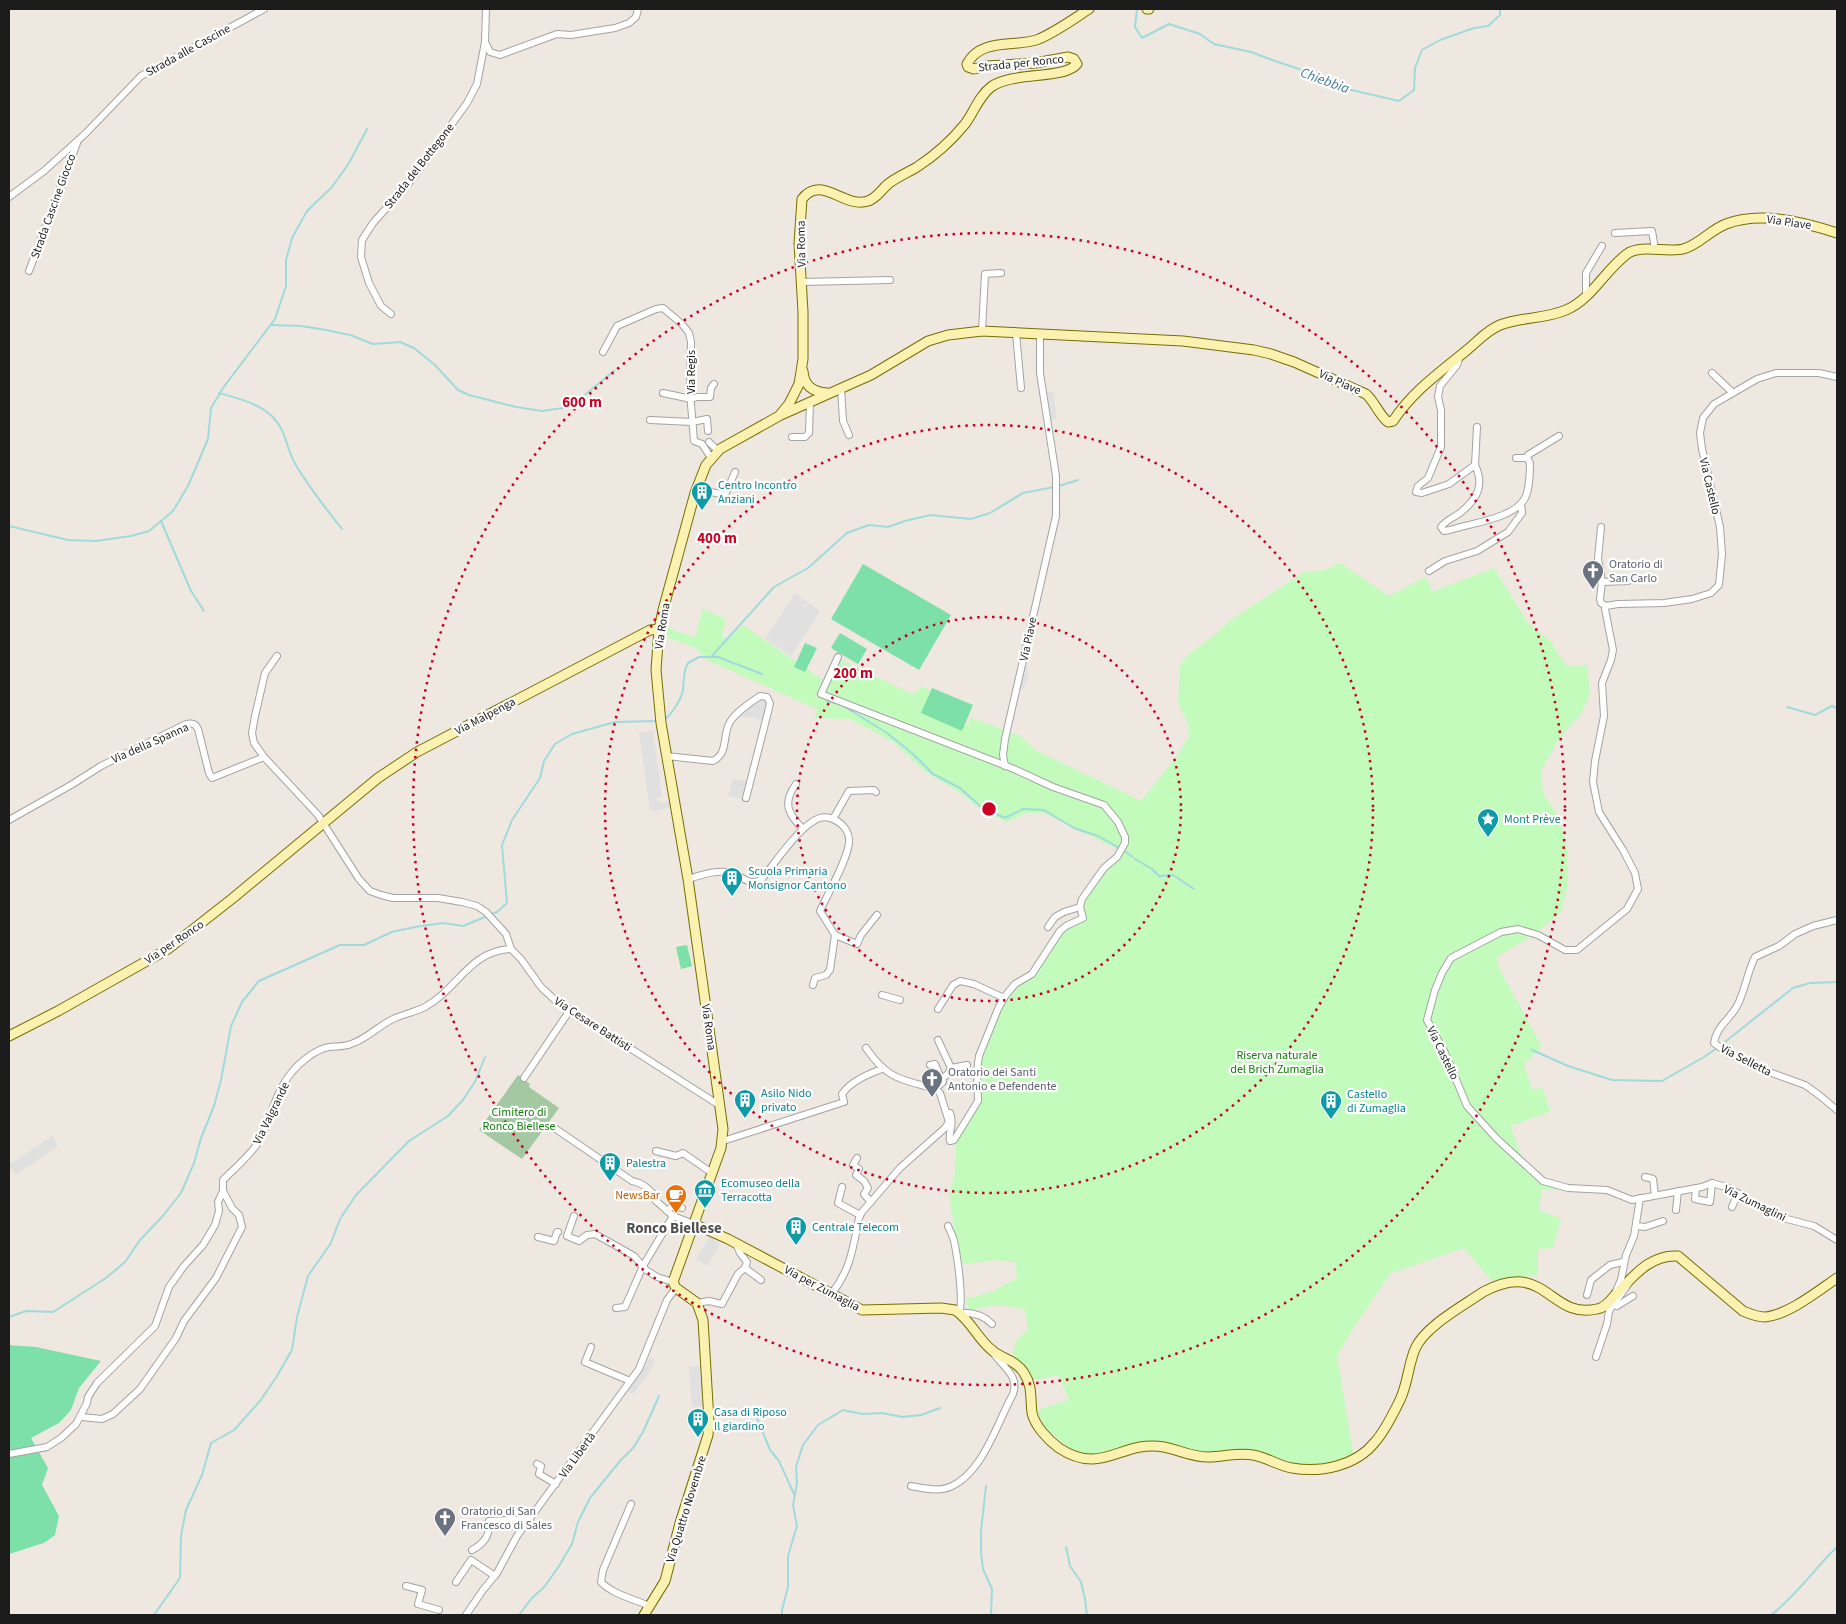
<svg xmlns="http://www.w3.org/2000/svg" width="1846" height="1624" viewBox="0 0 1846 1624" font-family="'Source Sans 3',sans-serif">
	<rect width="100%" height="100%" fill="#eee8e1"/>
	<polygon fill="#a3c8a2" points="518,1075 530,1084 529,1087 559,1108 522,1159 479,1130"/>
	<path fill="#c2fbbc" d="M1340,563L1389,596L1426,577L1432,592L1494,568L1527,622L1551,642L1566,665H1587L1590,694L1581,714L1558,740L1541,771L1543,793L1559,817L1567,848L1568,885L1560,914L1527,939L1497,957L1499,968L1542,1047L1524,1064L1532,1090L1543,1088L1550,1112L1510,1126L1522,1157L1548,1180L1559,1181L1558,1190H1542L1539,1210L1561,1219L1553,1248L1538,1249V1275L1491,1280L1464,1248L1391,1273L1354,1327L1337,1356L1354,1458L1321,1467L1293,1466L1249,1451L1206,1455L1173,1447L1093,1456L1075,1452L1046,1429L1037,1410L1069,1400L1059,1375L1033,1380L1026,1366L1012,1358L1016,1341L1028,1329L1025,1310C1002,1303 992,1305 969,1310L965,1299L992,1292L1017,1278L1016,1262L995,1260L964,1264L958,1253L949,1194L955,1173L956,1140L979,1103L981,1056L1006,998L1022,982L1062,932C1069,926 1077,925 1085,919C1084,914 1082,908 1084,903C1088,886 1112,867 1123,852L1044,813H1026L1006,822L980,809L958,791L927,773L893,742L850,719L815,718L817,709L707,660L696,648L663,636L664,626L695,638L703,609L726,619L722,636L729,639L743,625L824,681L835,657L914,695L921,686L940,695L941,713L966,726L972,718L1020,736L1035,750L1141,801L1177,756L1189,736L1188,723L1178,703L1180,665L1190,653L1215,635L1231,620L1304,572L1325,570Z"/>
	<g fill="#7ce0a8">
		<polygon points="863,564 951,615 919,670 831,619"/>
		<polygon points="840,633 867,649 858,664 831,648"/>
		<polygon points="805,643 817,648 805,672 794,667"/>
		<polygon points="932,688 973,705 962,731 921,713"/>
		<polygon points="687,945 692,966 681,969 676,947"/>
		<polygon points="9,1345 36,1347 101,1361 79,1388 71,1410 59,1423 31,1438 48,1468 42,1485 59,1516 55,1535 44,1543 9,1554"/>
	</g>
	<g fill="#e0e0e0">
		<polygon points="1053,391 1057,418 1051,420 1047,392"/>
		<polygon points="795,593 820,611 791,656 765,639"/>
		<polygon points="1025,666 1027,667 1029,676 1024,688 1020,690"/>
		<polygon points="763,698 767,702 763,722 755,718 738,717 741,712"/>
		<polygon points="653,731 662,797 657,798 657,800 660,803 673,801 675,807 653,811 650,809 639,733"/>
		<polygon points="733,779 749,782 744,799 728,796"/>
		<polygon points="52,1136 58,1146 16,1175 9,1165"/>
		<polygon points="709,1237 720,1243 708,1266 696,1260"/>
		<polygon points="650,1357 655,1360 649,1373 633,1394 628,1391 644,1369"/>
		<polygon points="702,1365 704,1406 692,1407 689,1367"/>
	</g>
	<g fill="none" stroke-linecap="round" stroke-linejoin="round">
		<g stroke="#a0dadd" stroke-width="2">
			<polyline points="1137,9 1135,27 1142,38 1169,24 1200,34 1214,44 1251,52 1275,61 1323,77 1347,89 1399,101 1414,90 1415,68 1422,50 1440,40 1474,28 1488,26 1500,15 1500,9"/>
			<polyline points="271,325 301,326 326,330 350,335 373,344 400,342 414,348 435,365 458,390 469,395 516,407 542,411 570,407 614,371"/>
			<path d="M219,393C245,400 274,407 284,435C288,446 290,456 297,467C310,488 326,509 342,529"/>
			<polyline points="1059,486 1078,480"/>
			<polyline points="161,521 191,591 204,611"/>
			<polyline points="9,526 68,540 96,541 131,536 149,531 173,511 188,486 208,439 211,408 223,388 275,319 286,286 286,260 292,238 307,211 332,187 349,163 367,129"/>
			<polyline points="711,657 718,657 762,674"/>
			<polyline points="827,701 835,703"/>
			<polyline points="842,705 887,733 913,754 933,774 960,788 980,806 1005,818 1023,809 1044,810 1074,828 1098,836 1119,848"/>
			<polyline points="1787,707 1815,715 1832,706 1837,708"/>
			<path d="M664,720C672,714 681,700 683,690C684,681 683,671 688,663L699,657H711L774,587L808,568L847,533L869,525L888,527L905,521L930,515L971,519L990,513L1023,493L1054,487"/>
			<polyline points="1123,850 1133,857"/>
			<polyline points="1135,859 1152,869 1159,876 1173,875 1194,889"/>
			<polyline points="1721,1045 1793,988 1810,983 1837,982"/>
			<polyline points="1532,1050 1568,1066 1612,1080 1662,1081 1704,1057 1717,1048"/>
			<polyline points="9,1317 26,1311 53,1312 106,1278 125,1262 140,1240 162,1217 181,1193 194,1163 201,1138 214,1106 221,1080 231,1026 242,1002 259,981 340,945 364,945 392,932 415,927 443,923 463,926 497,912 507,903 502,845 512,820 540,778 544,761 555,744 572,734 615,722 657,721"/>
			<polyline points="755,1413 770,1450 779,1461 794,1494"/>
			<polyline points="986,1486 981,1531 981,1552 983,1569 992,1589 991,1615"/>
			<polyline points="1066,1547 1070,1566 1081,1582 1085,1599 1087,1615"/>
			<polyline points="154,1615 180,1578 181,1536 186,1510 202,1475 211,1443 234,1430 260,1401 277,1376 292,1350 297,1317 308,1276 331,1243 340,1219 356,1195 409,1141 448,1116 462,1101 475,1082 485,1057"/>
			<polyline points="519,1615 531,1599 545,1586 559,1566 572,1544 578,1522 590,1498 620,1461 633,1448 643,1432 659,1396"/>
			<polyline points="782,1615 782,1610 788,1587 788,1556 797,1526 793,1505 797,1483 796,1467 803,1445 818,1425 843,1410 863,1414 882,1413 902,1417 921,1415 940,1408"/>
			<path d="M1771,1615C1796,1596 1814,1569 1837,1547"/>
		</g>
		<g stroke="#a3a3a3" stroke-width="8">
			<g id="street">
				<polyline points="485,42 490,52 500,55 557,34 571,35 615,28 629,23 636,17 638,9"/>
				<polyline points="9,197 44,171 85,134 141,76 264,9"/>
				<polyline points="1615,233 1652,231 1655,249"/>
				<polyline points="29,271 77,143"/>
				<polyline points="802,282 890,280"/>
				<polyline points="1586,296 1586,273 1602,246"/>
				<polyline points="391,314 381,306 369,283 361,257 362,240 373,223 408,184 426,160 467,103 477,84 485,42 486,9"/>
				<polyline points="982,331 985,274 1001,273"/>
				<polyline points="1016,333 1021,388"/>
				<polyline points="603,352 617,326 656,309 663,308 682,324 689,333 691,342 690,392 694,441 702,444 711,458"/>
				<path d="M1460,356L1457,365L1440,386L1438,397L1441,410V447L1428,478L1418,486L1416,492L1422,493L1449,484L1475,465C1485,486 1477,499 1460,513C1453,518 1446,520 1441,527L1444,531L1450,530C1470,523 1514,519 1525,498C1529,491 1530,472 1530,463L1527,458"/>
				<polyline points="1712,373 1733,393"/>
				<polyline points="1837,377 1819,373 1776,373 1757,379 1714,404 1703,418 1700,433 1702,449 1720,527 1722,554 1719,585 1711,593 1692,599 1664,603 1618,604 1606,606 1605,609 1613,650 1611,660 1602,683 1604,716 1595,761 1593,782 1599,812 1623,850 1635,873 1638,889 1627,909 1577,950 1565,950 1538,935 1518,929 1501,932 1451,958 1442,973 1435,990 1427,1020 1445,1053 1467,1106 1497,1139 1543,1181 1568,1188 1607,1190 1632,1200 1702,1187 1712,1183 1729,1188 1762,1209 1787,1219 1814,1226 1837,1240"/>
				<polyline points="841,388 843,421 849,435"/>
				<polyline points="663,393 691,399 697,397 710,397 711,388 714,384"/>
				<polyline points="650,420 692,422 707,419 708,431"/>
				<polyline points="792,437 805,437 809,433 810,402"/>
				<polyline points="709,442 718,451"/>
				<polyline points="1516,458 1527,458"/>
				<polyline points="1527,458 1528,455 1559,436"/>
				<polyline points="1475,465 1477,427"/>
				<polyline points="697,489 725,495 735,472"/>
				<polyline points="1601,527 1598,559 1602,582 1600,599 1601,603 1606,606"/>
				<polyline points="1429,571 1445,561 1477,551 1508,532 1522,513 1521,504"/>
				<polyline points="1602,582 1628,581"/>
				<polyline points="277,656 265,673 255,716 252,733 254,743 264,757 318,815 359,879 370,891 381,895 393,898 438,898 462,902 477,906 486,912 506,934 511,949 521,959 541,987 556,1001 719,1105"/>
				<path d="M838,657L821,694L1014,769L1053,787L1104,805L1118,822L1125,837V843L1117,857L1104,868L1082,899L1080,907L1083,918L1066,926L1060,931L1032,974L1015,984L1005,996L998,1009L979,1056L977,1071L978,1101L954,1140L950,1141C948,1130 955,1125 950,1113H947"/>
				<path d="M666,756L713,761C729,753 722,735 730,722C737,711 750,703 760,696L767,697L770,703L768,712L746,798"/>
				<polyline points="1005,766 1003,755 1005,739 1056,516 1056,476 1040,373 1040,334"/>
				<path d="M796,784C782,803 788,814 803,829"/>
				<polyline points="833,819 849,791 874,790 876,792"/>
				<path d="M9,820L71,785L101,766L186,724C192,723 195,723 198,729L209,773L212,778L264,757"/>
				<path d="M688,879C701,875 718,869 732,873C744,877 748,886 761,880C775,863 795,833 812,822C820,816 829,816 837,821C845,826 850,834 849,843C847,861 828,893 820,911L835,935L857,944L861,935L877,915"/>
				<path d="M1837,920L1813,926L1795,934L1779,946L1755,957C1747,973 1745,991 1737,1006C1730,1019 1716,1027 1714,1043L1729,1054L1751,1062L1758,1068L1805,1085L1819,1095L1837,1110"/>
				<polyline points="1048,927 1055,917 1064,912 1080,907"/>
				<polyline points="813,985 815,978 826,975 830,970 835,935"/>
				<polyline points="882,995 900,1000"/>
				<polyline points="938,1009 953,985 960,981 974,984 1004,998"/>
				<polyline points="930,1065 935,1064 941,1079"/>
				<polyline points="951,1068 967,1065"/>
				<polyline points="524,1078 570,1010"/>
				<polyline points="935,1089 943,1082 941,1079 948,1074 951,1068 938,1040"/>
				<path d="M553,1127L632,1181C643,1183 649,1189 656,1197L655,1200L673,1216L694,1224"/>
				<path d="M723,1141L844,1102L842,1094C851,1081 868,1074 882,1069"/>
				<polyline points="656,1151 676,1156 683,1153 712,1173"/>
				<polyline points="857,1158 853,1165 859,1169 856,1175 864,1181 868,1188 864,1194 871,1202"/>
				<polyline points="1645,1177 1653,1179 1655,1195"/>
				<polyline points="842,1187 838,1203 860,1215"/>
				<polyline points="1696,1188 1695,1199 1710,1202 1712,1183"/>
				<polyline points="1732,1207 1738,1193"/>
				<polyline points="1676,1210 1678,1191"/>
				<polyline points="667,1211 673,1205 682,1208"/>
				<polyline points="574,1216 567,1236 579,1241 587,1235 595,1234 634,1256 646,1270 657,1277 673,1282"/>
				<path d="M948,1226C950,1231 953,1236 954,1241C957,1254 964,1301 959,1312"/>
				<polyline points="1637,1226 1645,1227 1663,1221"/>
				<polyline points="538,1237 554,1241 557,1232 558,1232"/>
				<polyline points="745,1268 761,1280"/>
				<path d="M832,1293C851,1269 853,1247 859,1218L862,1212L900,1168L945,1128L949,1122L940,1093L935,1089C900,1079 887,1079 866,1048"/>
				<polyline points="1615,1293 1621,1280 1626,1255 1634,1236 1640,1198"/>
				<polyline points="1587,1295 1591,1280 1610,1265 1623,1262"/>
				<polyline points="697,1303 709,1301 722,1304 738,1274 745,1268 747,1262 740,1253 736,1244"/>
				<polyline points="1617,1306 1633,1296"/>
				<polyline points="616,1308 625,1307 643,1266 673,1216"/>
				<path d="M960,1313C973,1312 983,1315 992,1324"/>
				<polyline points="591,1347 585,1362 630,1381"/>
				<polyline points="1596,1357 1607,1324 1609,1311 1629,1283"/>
				<path d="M81,1417L102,1419L113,1414L140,1389L176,1338L184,1321L216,1278L242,1227L239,1215L232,1208L223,1191V1180C235,1168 251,1155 259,1141C271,1119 275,1092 292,1072C300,1062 316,1049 329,1047C336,1046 344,1047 351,1044C367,1039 378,1026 393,1019C404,1014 415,1012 425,1007C458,989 469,951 511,949"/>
				<polyline points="9,1454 47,1447 61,1438 76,1424 87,1403 88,1397 97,1383 155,1326 169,1287 184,1266 203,1245 215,1225 219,1211 218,1202 223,1191"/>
				<polyline points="537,1464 541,1466 539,1474 556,1484"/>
				<path d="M911,1486C923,1488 938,1492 950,1487C983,1473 997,1423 1013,1394C1020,1375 1001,1366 992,1351"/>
				<path d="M631,1504L603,1570L601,1582C612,1594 634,1599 649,1606"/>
				<path d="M472,1550C485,1543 490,1535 489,1521L530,1519"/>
				<polyline points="456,1582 471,1560 495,1576"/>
				<polyline points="406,1586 422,1590 418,1604 439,1610"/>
				<polyline points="466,1615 483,1590 497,1573 517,1536 639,1369 667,1300 676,1288"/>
			</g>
		</g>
		<g stroke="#756e02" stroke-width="11">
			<g id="secondary">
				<polyline points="1147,9 1149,9"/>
				<path d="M803,371C804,386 813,392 827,393"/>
				<path d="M781,415L871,375L928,341L948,335L982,331L1183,341L1254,350L1271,354L1294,362L1366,394C1375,402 1379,415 1388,422L1393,421C1413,391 1439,373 1467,350C1477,342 1487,330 1500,325C1521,317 1545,319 1566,310C1592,299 1605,270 1627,254C1640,244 1667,253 1683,249C1699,245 1710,230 1726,224C1761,211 1803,222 1837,233"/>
				<polyline points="9,1036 58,1011 168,949 233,898 378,778 417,752 650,630 659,629"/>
				<path d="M694,1224L728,1239L862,1310L941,1308L955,1310C971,1320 978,1340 993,1351C1003,1359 1017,1361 1024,1373C1033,1387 1030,1398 1032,1413C1035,1426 1048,1440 1059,1448C1103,1477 1121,1439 1164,1447C1179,1450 1192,1457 1208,1457C1223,1457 1238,1452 1253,1455C1266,1457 1279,1466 1292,1468C1321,1473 1356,1466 1375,1442C1385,1431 1393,1414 1400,1400C1408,1383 1408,1366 1415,1349C1424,1327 1463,1306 1483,1292C1546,1258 1549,1320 1597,1309C1605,1308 1610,1301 1615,1295C1633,1277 1650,1254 1678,1256L1743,1311C1750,1314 1757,1317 1765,1317C1788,1315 1818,1291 1837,1278"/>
				<path d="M644,1615L665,1581L680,1523L708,1435L709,1421L703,1320L697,1303L676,1288L673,1282L721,1148L723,1129L688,879L661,723L656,670L659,629L663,610L695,493L706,465L720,449L779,416L789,404L799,384L803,359V312L799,243L802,199C822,174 844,209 868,201C877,198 881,190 888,184C897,177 907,173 917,167C934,156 952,140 965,124C974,112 979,96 991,87C1013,71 1064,80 1077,64L1074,59L1068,57L1035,63L987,66L974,69L968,67L967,64C981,37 1016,48 1039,39C1057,31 1072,20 1089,9"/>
			</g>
		</g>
		<use href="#street" stroke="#fff" stroke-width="6"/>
		<use href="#secondary" stroke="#fbf2b2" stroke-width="9"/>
	</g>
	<g fill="none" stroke="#c90022" stroke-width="2.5" stroke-dasharray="2.5 5">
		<circle cx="989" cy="809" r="192"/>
		<circle cx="989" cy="809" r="384"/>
		<circle cx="989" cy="809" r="576"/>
	</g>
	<defs>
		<g id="building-pin" transform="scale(1.125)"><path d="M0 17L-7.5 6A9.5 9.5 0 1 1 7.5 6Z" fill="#0f9aa8" stroke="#fff"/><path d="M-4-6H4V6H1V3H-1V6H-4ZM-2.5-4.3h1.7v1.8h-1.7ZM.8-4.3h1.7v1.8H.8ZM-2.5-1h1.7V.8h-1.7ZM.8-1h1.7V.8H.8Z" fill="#fff"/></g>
		<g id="church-pin" transform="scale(1.125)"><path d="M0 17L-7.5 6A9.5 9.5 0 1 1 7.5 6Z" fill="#6b7280" stroke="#fff"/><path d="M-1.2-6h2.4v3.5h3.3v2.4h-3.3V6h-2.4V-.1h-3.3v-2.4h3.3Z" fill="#fff"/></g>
		<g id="sight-pin" transform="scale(1.125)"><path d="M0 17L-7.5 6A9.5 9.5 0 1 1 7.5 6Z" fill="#0f9aa8" stroke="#fff"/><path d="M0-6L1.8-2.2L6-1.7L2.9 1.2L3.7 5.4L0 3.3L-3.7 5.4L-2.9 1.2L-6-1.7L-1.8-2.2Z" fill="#fff"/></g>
		<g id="museum-pin" transform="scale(1.125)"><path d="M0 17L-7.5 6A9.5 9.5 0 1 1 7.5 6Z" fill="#0f9aa8" stroke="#fff"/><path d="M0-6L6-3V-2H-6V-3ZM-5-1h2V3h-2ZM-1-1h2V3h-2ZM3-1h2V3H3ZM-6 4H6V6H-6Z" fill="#fff"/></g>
		<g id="cafe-pin" transform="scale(1.125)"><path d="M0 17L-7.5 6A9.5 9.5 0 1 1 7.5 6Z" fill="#e8710a" stroke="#fff"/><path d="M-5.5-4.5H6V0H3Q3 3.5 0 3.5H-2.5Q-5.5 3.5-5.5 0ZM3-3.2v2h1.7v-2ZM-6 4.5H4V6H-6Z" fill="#fff"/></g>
	</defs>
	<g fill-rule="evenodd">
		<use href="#building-pin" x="702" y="492"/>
		<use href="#church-pin" x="1593" y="571"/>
		<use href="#sight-pin" x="1488" y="819"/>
		<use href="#building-pin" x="732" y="878"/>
		<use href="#church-pin" x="932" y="1079"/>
		<use href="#building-pin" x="745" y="1100"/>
		<use href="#building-pin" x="1331" y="1101"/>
		<use href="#building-pin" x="610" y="1163"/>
		<use href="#museum-pin" x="705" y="1190"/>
		<use href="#cafe-pin" x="676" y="1195"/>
		<use href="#building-pin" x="796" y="1227"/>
		<use href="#building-pin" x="698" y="1419"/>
		<use href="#church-pin" x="445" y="1518"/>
	</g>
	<g text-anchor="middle" stroke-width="4.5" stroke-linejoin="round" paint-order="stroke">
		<g font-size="12" fill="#1c1c1c" stroke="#fff">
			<text transform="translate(188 50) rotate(-29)" y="4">Strada alle Cascine</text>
			<text transform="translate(1021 63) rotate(-6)" y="4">Strada per Ronco</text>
			<text transform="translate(419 166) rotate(-52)" y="4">Strada del Bottegone</text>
			<text transform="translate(53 206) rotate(-70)" y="4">Strada Cascine Giocco</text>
			<text transform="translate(1789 222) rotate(8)" y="4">Via Piave</text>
			<text transform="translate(801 244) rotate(-91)" y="4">Via Roma</text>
			<text transform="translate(691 372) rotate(-90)" y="4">Via Regis</text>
			<text transform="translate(1340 382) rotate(24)" y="4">Via Piave</text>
			<text transform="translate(1710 486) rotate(77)" y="4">Via Castello</text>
			<text transform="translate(662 626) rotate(-81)" y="4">Via Roma</text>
			<text transform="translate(1028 639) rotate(-78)" y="4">Via Piave</text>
			<text transform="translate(485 716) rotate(-28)" y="4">Via Malpenga</text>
			<text transform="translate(150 743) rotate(-24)" y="4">Via della Spanna</text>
			<text transform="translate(174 942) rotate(-34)" y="4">Via per Ronco</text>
			<text transform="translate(593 1024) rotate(33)" y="4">Via Cesare Battisti</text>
			<text transform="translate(709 1027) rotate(82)" y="4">Via Roma</text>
			<text transform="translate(1443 1053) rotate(64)" y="4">Via Castello</text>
			<text transform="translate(1746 1060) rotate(27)" y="4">Via Selletta</text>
			<text transform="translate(271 1113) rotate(-64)" y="4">Via Valgrande</text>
			<text transform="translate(1755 1203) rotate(26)" y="4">Via Zumaglini</text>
			<text transform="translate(822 1288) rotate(28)" y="4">Via per Zumaglia</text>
			<text transform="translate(577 1455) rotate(-54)" y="4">Via Libertà</text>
			<text transform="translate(686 1509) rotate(-73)" y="4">Via Quattro Novembre</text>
		</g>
		<g font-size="12" fill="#0d838f" stroke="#fff" text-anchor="start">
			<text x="718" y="489">Centro Incontro<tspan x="718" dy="14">Anziani</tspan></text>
			<text x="1504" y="823">Mont Prève</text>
			<text x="748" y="875">Scuola Primaria<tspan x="748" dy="14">Monsignor Cantono</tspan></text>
			<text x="761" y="1097">Asilo Nido<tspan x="761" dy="14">privato</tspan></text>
			<text x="1347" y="1098">Castello<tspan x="1347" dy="14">di Zumaglia</tspan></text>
			<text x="626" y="1167">Palestra</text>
			<text x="721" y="1187">Ecomuseo della<tspan x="721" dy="14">Terracotta</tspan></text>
			<text x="812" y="1231">Centrale Telecom</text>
			<text x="714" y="1416">Casa di Riposo<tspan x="714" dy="14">Il giardino</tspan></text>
		</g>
		<g font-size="12" fill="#5b616d" stroke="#fff" text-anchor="start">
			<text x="1609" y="568">Oratorio di<tspan x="1609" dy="14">San Carlo</tspan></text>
			<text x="948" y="1076">Oratorio dei Santi<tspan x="948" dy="14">Antonio e Defendente</tspan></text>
			<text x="461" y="1515">Oratorio di San<tspan x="461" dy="14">Francesco di Sales</tspan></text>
		</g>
		<g font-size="12" fill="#127c08" stroke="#fff">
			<text x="1277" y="1059">Riserva naturale<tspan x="1277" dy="14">del Brich Zumaglia</tspan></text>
			<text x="519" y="1116">Cimitero di<tspan x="519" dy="14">Ronco Biellese</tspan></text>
		</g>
		<g font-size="12" fill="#c56008" stroke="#fff" text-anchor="end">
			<text x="660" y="1199">NewsBar</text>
		</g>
		<g font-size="14" font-style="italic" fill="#3f7a96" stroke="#fff">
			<text transform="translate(1325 80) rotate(20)" y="5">Chiebbia</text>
		</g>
		<g font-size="15" font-weight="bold" fill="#4f4f4f" stroke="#fff">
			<text x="674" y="1233">Ronco Biellese</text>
		</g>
	</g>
	<circle cx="989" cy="809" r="8" fill="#c90022" stroke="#fff" stroke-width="2.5"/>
	<g font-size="15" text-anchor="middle" font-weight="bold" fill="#c90022" stroke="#fff" stroke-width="4.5" stroke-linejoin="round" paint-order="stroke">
		<text x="582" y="407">600 m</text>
		<text x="717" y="543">400 m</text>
		<text x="853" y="678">200 m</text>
	</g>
	<rect width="1846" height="1624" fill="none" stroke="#1c1c1c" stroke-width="20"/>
</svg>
